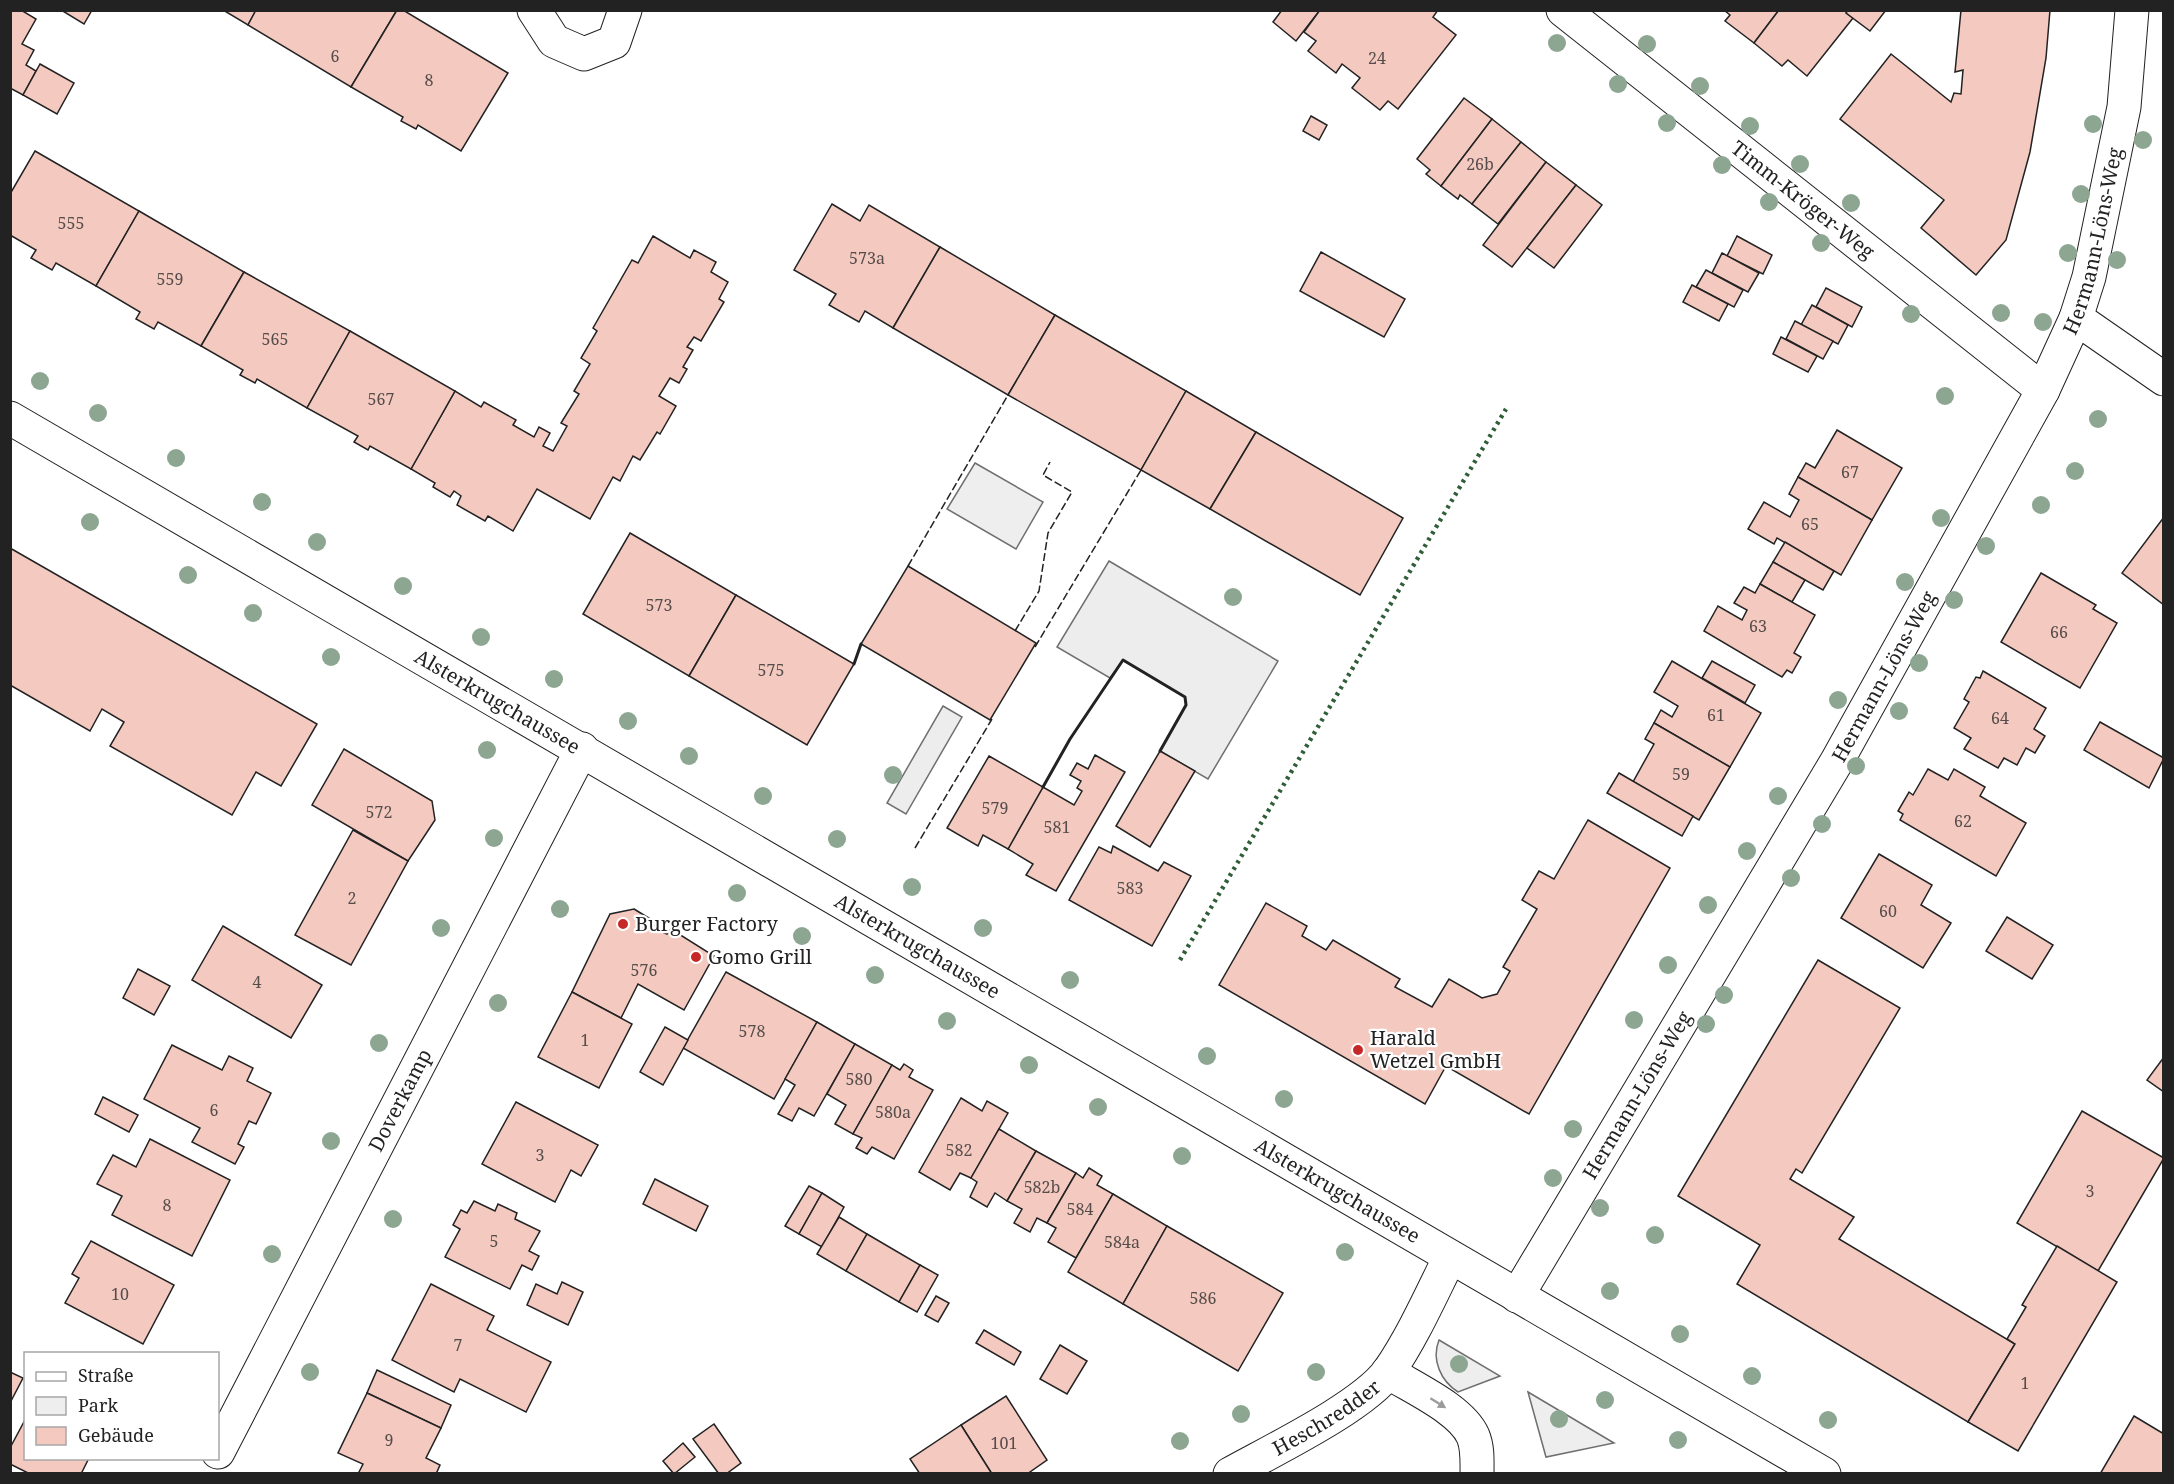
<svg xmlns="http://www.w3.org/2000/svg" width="2174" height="1484" viewBox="0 0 2174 1484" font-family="'Noto Serif',serif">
	<rect width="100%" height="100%" fill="#fff"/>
	<g fill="#eee" stroke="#6f6f6f" stroke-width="1.5">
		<polygon points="975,463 1043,502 1016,549 947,509"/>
		<path d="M1439,1340L1500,1376L1458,1392C1441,1381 1431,1360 1439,1340Z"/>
		<polygon points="1528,1392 1614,1443 1546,1457"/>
	</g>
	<g fill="#ededed" stroke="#6f6f6f" stroke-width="1.5">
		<polygon points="1109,561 1278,661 1208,779 1160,751 1186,706 1185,697 1123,660 1110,678 1057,647"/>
		<polygon points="943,706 962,717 906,814 887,803"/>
	</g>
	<g fill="#f3c9c0" stroke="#222" stroke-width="1.5">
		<polygon points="10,10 21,10 36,19 22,44 34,50 26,65 36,71 23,95 10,88"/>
		<polygon points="61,10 92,10 84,24"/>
		<polygon points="223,10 256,10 248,25"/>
		<polygon points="256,10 397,10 351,87 248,25"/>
		<polygon points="397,10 403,10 508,73 461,151 418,125 416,129 401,121 403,117 351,87"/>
		<polygon points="1282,10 1320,10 1296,41 1273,22"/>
		<polygon points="1320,10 1438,10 1433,17 1456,35 1398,109 1388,101 1380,110 1352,88 1360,78 1342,64 1336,73 1308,51 1316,41 1304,32"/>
		<polygon points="1724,10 1779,10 1754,43 1725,21 1730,15"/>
		<polygon points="1779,10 1844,10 1853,18 1807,76 1788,60 1782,66 1754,43"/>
		<polygon points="1848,10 1886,10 1870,31 1846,13"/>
		<polygon points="1961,10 2050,10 2046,58 2030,152 2006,240 1976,275 1921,228 1944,200 1840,119 1891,54 1951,102 1954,93 1961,94 1963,70 1955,72"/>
		<polygon points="40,64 74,83 57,114 23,95"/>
		<polygon points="1464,98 1492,119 1441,186 1426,174 1430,170 1417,159"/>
		<polygon points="1311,116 1327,125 1319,140 1303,131"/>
		<polygon points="1492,119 1521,142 1472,204 1460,195 1458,199 1441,186"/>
		<polygon points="1521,142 1546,162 1498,224 1472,204"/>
		<polygon points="35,151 139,211 96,286 56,263 52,270 31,258 36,250 10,235 10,194"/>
		<polygon points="1546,162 1576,185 1512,267 1483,245"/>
		<polygon points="1576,185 1602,205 1554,268 1527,248"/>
		<polygon points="832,204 860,221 869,205 940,247 893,328 865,311 859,322 829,305 836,294 794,270"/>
		<polygon points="139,211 244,272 201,346 158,322 154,329 136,319 140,312 96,286"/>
		<polygon points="653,236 690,258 694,250 716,262 711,272 728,282 719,299 724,302 701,341 694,337 687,347 693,350 683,367 687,369 679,383 670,378 659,396 676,406 660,434 657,432 640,460 633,456 620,481 613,477 590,519 537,489 513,531 488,516 485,521 457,505 461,496 454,491 450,497 433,487 435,483 411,469 455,391 481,407 484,402 516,420 513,425 534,437 539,427 550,433 543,446 553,451 567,426 561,423 579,394 574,391 590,364 581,358 597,331 593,328 632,260 638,263"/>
		<polygon points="1737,236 1772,255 1763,274 1727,256"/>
		<polygon points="940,247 1055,315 1008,395 893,328"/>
		<polygon points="1321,252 1405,299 1384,337 1300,291"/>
		<polygon points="1722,253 1759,273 1748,292 1712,273"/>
		<polygon points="1706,270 1743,290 1734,307 1696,287"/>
		<polygon points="244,272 350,331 307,408 257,379 255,383 240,375 243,370 201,346"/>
		<polygon points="1692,285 1728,304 1719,321 1683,302"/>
		<polygon points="1826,288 1862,307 1852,327 1816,307"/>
		<polygon points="1812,305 1848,325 1838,344 1801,325"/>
		<polygon points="1055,315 1186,391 1141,470 1008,395"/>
		<polygon points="1795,321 1833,341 1823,359 1786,339"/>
		<polygon points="350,331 455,391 411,469 370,446 368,450 354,442 358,436 307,408"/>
		<polygon points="1781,337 1817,356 1808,372 1773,354"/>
		<polygon points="1186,391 1256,432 1210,509 1141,470"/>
		<polygon points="1837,430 1902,468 1872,520 1798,477 1806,463 1815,468"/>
		<polygon points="1256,432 1403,518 1360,595 1210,509"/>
		<polygon points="1798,477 1872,520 1841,575 1777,538 1774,544 1748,529 1764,502 1790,517 1799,500 1789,494"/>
		<polygon points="2164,517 2164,605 2122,573"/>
		<polygon points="630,533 736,595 689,676 583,614"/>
		<polygon points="1785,542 1834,571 1823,590 1773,562"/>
		<polygon points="10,548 317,724 281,786 256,772 232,815 110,746 124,722 102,709 90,731 10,685"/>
		<polygon points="1773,562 1805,580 1792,602 1760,584"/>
		<polygon points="908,566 1036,643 990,720 861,644"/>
		<polygon points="2041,573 2096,605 2093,609 2117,623 2080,688 2001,642"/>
		<polygon points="1760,584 1815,615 1794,653 1801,657 1792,673 1787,670 1782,677 1704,631 1718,606 1742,620 1747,610 1734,603 1744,587 1755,593"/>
		<polygon points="736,595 854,664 807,745 689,676"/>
		<polygon points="1672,661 1761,713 1730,767 1654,723 1661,710 1672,717 1678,706 1654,692"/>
		<polygon points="1712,661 1755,685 1745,703 1702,678"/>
		<polygon points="1983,671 2046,708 2034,729 2045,736 2035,753 2026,748 2017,765 2004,758 1998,768 1964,749 1971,738 1954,728 1969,702 1964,699 1976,677 1980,678"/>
		<polygon points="2100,722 2164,758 2149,788 2084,750"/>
		<polygon points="1654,723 1730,767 1699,820 1633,782 1654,744 1645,739"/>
		<polygon points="344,749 432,801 435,820 408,861 312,805"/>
		<polygon points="1160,751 1195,771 1150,847 1116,826"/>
		<polygon points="1095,755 1125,772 1056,891 1026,875 1033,864 1008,849 1043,787 1074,805 1082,791 1077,788 1081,781 1070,775 1077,763 1088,769"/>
		<polygon points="989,756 1043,787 1008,849 983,835 978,846 947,828"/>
		<polygon points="1928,769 1948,780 1954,769 1985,787 1980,796 2026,823 1996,876 1900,820 1903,814 1898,811 1909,792 1913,795"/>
		<polygon points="1619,773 1693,816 1682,836 1607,793"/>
		<polygon points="1588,820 1670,868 1529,1114 1446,1066 1425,1104 1219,985 1266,903 1307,926 1302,936 1326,950 1333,940 1400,979 1395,987 1432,1007 1449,979 1482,998 1497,994 1510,971 1503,967 1537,909 1522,900 1539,871 1554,879"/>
		<polygon points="353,830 408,861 351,965 295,935"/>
		<polygon points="1113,846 1158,871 1164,862 1191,876 1152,946 1069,900 1099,847 1111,853"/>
		<polygon points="1879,854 1932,885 1921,905 1951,923 1923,968 1841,918"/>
		<polygon points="634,909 657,923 653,928 667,934 671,929 714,956 684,1010 638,984 621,1018 572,992 610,914"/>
		<polygon points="2007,917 2053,945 2032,979 1986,951"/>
		<polygon points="223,926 322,985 291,1038 192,980"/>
		<polygon points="1818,960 1900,1008 1802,1173 1796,1169 1790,1179 1854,1217 1839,1239 2015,1344 1968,1422 1737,1284 1760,1245 1678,1196"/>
		<polygon points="138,969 170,986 154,1015 123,998"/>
		<polygon points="726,972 817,1022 774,1099 683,1048"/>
		<polygon points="572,992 632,1024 599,1088 538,1057"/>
		<polygon points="817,1022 855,1044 814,1116 799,1108 792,1121 778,1114 795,1085 785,1079"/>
		<polygon points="665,1027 688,1040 663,1085 640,1072"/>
		<polygon points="855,1044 892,1065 853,1134 835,1124 846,1105 827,1094"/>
		<polygon points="172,1045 222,1070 229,1056 253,1068 247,1081 271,1093 256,1124 249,1121 238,1144 244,1147 235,1164 192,1142 200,1128 144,1099"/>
		<polygon points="2164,1057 2164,1092 2147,1080"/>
		<polygon points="904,1064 913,1070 909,1077 933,1090 894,1159 872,1147 867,1154 856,1148 862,1138 853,1134 892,1065 900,1070"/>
		<polygon points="103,1097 138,1115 129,1132 95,1114"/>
		<polygon points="961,1098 982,1111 987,1101 1008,1113 971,1178 960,1173 950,1190 919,1172"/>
		<polygon points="516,1102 598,1145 581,1176 571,1170 555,1202 482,1164"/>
		<polygon points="2082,1111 2164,1158 2098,1271 2017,1223"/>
		<polygon points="999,1129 1036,1151 1007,1201 995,1193 987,1207 970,1197 977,1182 971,1178"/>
		<polygon points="150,1139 230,1180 192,1256 112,1215 122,1196 97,1184 113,1155 136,1167"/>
		<polygon points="1036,1151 1076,1173 1047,1223 1037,1218 1030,1232 1014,1223 1022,1209 1007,1201"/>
		<polygon points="1089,1168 1102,1176 1097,1185 1113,1194 1076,1258 1048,1242 1056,1228 1047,1223 1076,1173 1083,1178"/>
		<polygon points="655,1179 708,1206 696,1231 643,1204"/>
		<polygon points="809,1186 822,1193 799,1234 785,1226"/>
		<polygon points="822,1193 844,1207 822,1247 799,1234"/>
		<polygon points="1113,1194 1167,1226 1123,1304 1068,1272"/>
		<polygon points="474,1201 495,1211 498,1204 517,1213 515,1219 540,1231 529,1251 539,1256 532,1270 522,1265 510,1289 445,1257 460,1229 453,1225 461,1210 467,1213"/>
		<polygon points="839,1217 867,1234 846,1271 817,1254"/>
		<polygon points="1167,1226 1283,1293 1238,1371 1123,1304"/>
		<polygon points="867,1234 920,1265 899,1302 846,1271"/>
		<polygon points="91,1241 174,1285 143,1344 65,1303 79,1278 72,1274"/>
		<polygon points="2057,1246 2117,1282 2018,1451 1968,1422 2015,1344 2007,1339 2026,1307 2022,1305"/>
		<polygon points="920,1265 938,1275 917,1312 899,1302"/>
		<polygon points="562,1282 583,1292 568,1325 527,1305 536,1284 557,1294"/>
		<polygon points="431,1284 494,1316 487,1330 551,1362 526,1412 460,1379 454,1392 392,1360"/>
		<polygon points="936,1296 949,1303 938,1322 925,1315"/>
		<polygon points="984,1330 1021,1352 1014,1365 976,1343"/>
		<polygon points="1060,1345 1087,1361 1067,1394 1040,1379"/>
		<polygon points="377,1370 451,1405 441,1428 367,1393"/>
		<polygon points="10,1372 23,1378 10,1403"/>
		<polygon points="367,1393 441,1428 426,1458 440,1465 436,1474 358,1474 363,1464 338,1453"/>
		<polygon points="1006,1396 1047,1460 1027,1474 992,1474 961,1425"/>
		<polygon points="2134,1416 2164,1434 2164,1474 2100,1474"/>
		<polygon points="26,1418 26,1458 89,1458 81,1474 30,1474 10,1464 10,1448"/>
		<polygon points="714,1424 741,1463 726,1474 719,1474 693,1439"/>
		<polygon points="961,1425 992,1474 920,1474 910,1459"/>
		<polygon points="683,1443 695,1457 674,1474 663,1461"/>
	</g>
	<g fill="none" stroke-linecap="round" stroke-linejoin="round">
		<g stroke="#222" stroke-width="35">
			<g id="minor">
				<polyline points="534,10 554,41 584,54 614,42 625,10"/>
				<path id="s1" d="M1563,10L2043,390"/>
				<polyline points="2076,318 2164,379"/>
				<path id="s2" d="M1517,1296L1837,761L2043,390L2076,318L2089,277L2124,107L2132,10"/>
				<path d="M1388,1372C1413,1388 1461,1409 1473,1436C1478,1448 1477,1461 1477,1474"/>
				<path id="s3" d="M218,1452L582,749"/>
				<path id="s4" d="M1230,1474C1271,1451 1363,1407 1389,1371C1413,1336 1431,1295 1450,1257"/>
			</g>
		</g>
		<g stroke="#222" stroke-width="35">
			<g id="secondary">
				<path id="s5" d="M10,418L1824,1474"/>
			</g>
		</g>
		<use href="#minor" stroke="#fff" stroke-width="33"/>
		<use href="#secondary" stroke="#fff" stroke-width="33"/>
		<polyline stroke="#2f5e38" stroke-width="4.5" stroke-dasharray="3 4.5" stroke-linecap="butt" points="1180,960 1506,409"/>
		<g stroke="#222" stroke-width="1.5" stroke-dasharray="8 3" stroke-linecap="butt">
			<polyline points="908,566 1008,395"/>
			<polyline points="1015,631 1039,591 1048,533 1072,492 1043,475 1050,462"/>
			<polyline points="1035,647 1141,470"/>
			<polyline points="915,848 992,719"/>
		</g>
		<g stroke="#222" stroke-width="3">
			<polyline points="854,664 861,644"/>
			<polyline points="1043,787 1070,739 1123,660 1185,697 1186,705 1160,751"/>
		</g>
	</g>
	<g fill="#8da692">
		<circle cx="1557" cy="43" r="9"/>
		<circle cx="1647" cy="44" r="9"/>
		<circle cx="1618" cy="84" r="9"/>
		<circle cx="1700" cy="86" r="9"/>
		<circle cx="1667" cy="123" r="9"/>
		<circle cx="2093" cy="124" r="9"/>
		<circle cx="1750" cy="126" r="9"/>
		<circle cx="2143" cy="140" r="9"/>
		<circle cx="1800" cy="164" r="9"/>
		<circle cx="1722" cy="165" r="9"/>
		<circle cx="2081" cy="194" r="9"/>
		<circle cx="1769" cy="202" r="9"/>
		<circle cx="1851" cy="203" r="9"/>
		<circle cx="1821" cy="243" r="9"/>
		<circle cx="2068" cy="253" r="9"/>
		<circle cx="2117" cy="260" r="9"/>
		<circle cx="2001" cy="313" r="9"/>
		<circle cx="1911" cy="314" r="9"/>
		<circle cx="2043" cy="322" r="9"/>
		<circle cx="40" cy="381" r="9"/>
		<circle cx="1945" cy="396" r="9"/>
		<circle cx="98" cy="413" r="9"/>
		<circle cx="2098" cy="419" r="9"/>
		<circle cx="176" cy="458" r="9"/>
		<circle cx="2075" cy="471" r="9"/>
		<circle cx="262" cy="502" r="9"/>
		<circle cx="2041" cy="505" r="9"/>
		<circle cx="1941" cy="518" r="9"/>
		<circle cx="90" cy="522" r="9"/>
		<circle cx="317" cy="542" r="9"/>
		<circle cx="1986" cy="546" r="9"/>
		<circle cx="188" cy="575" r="9"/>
		<circle cx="1905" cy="582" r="9"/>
		<circle cx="403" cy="586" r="9"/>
		<circle cx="1233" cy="597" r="9"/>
		<circle cx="1954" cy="600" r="9"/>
		<circle cx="253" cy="613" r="9"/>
		<circle cx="481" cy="637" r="9"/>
		<circle cx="331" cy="657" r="9"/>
		<circle cx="1919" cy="663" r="9"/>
		<circle cx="554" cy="679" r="9"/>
		<circle cx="1838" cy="700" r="9"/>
		<circle cx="1899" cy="711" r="9"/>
		<circle cx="628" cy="721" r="9"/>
		<circle cx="487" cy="750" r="9"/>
		<circle cx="689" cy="756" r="9"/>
		<circle cx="1856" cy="766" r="9"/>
		<circle cx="893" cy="775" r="9"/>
		<circle cx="763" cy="796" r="9"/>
		<circle cx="1778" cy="796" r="9"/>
		<circle cx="1822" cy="824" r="9"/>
		<circle cx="494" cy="838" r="9"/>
		<circle cx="837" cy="839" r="9"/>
		<circle cx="1747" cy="851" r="9"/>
		<circle cx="1791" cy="878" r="9"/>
		<circle cx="912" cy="887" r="9"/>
		<circle cx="737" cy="893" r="9"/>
		<circle cx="1708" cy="905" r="9"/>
		<circle cx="560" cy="909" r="9"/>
		<circle cx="441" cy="928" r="9"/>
		<circle cx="983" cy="928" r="9"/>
		<circle cx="802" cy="936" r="9"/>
		<circle cx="1668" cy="965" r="9"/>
		<circle cx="875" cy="975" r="9"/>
		<circle cx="1070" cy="980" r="9"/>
		<circle cx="1724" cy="995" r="9"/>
		<circle cx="498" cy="1003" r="9"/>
		<circle cx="1634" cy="1020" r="9"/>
		<circle cx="947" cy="1021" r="9"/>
		<circle cx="1706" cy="1024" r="9"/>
		<circle cx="379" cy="1043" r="9"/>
		<circle cx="1207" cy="1056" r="9"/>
		<circle cx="1029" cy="1065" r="9"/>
		<circle cx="1284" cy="1099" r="9"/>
		<circle cx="1098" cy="1107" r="9"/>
		<circle cx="1573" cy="1129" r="9"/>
		<circle cx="331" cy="1141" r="9"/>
		<circle cx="1182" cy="1156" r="9"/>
		<circle cx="1553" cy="1178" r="9"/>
		<circle cx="1600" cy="1208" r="9"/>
		<circle cx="393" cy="1219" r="9"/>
		<circle cx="1655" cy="1235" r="9"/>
		<circle cx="1345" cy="1252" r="9"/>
		<circle cx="272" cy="1254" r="9"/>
		<circle cx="1610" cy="1291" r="9"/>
		<circle cx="1680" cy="1334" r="9"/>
		<circle cx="1459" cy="1364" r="9"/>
		<circle cx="310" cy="1372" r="9"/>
		<circle cx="1316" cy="1372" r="9"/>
		<circle cx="1752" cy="1376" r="9"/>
		<circle cx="1605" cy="1400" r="9"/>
		<circle cx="1241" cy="1414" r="9"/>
		<circle cx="1559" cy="1419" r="9"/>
		<circle cx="1828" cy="1420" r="9"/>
		<circle cx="1678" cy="1440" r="9"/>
		<circle cx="1180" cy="1441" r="9"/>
	</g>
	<defs><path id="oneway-solid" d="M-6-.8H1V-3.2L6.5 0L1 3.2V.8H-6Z" transform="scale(1.5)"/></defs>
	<use fill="#9c9c9c" href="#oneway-solid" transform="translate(1438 1403) rotate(32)"/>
	<g fill="#c62828" stroke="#fff" stroke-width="2">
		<circle cx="623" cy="924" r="6"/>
		<circle cx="696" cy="957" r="6"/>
		<circle cx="1358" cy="1050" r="6"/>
	</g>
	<g text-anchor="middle" stroke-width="4.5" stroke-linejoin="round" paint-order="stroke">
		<g font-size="16" fill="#564c4a">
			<text x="335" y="62">6</text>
			<text x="1377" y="64">24</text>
			<text x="429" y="86">8</text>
			<text x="1480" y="170">26b</text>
			<text x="71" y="229">555</text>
			<text x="867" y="264">573a</text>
			<text x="170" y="285">559</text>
			<text x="275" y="345">565</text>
			<text x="381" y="405">567</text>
			<text x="1850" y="478">67</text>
			<text x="1810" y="530">65</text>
			<text x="659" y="611">573</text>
			<text x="1758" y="632">63</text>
			<text x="2059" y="638">66</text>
			<text x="771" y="676">575</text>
			<text x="1716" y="721">61</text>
			<text x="2000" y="724">64</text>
			<text x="1681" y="780">59</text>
			<text x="995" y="814">579</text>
			<text x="379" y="818">572</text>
			<text x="1963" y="827">62</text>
			<text x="1057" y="833">581</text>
			<text x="1130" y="894">583</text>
			<text x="352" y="904">2</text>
			<text x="1888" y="917">60</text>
			<text x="644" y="976">576</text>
			<text x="257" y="988">4</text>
			<text x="752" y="1037">578</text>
			<text x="585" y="1046">1</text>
			<text x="859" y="1085">580</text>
			<text x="214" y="1116">6</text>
			<text x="893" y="1118">580a</text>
			<text x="959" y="1156">582</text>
			<text x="540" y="1161">3</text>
			<text x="1042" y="1193">582b</text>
			<text x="2090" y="1197">3</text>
			<text x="167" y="1211">8</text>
			<text x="1080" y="1215">584</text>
			<text x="494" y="1247">5</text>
			<text x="1122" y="1248">584a</text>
			<text x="120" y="1300">10</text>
			<text x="1203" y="1304">586</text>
			<text x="458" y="1351">7</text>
			<text x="2025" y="1389">1</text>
			<text x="389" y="1446">9</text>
			<text x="1004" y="1449">101</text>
		</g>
		<g font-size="20" fill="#222" stroke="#fff">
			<text dy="7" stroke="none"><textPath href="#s1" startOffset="306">Timm-Kröger-Weg</textPath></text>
			<text dy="7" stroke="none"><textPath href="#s2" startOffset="1206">Hermann-Löns-Weg</textPath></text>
			<text dy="7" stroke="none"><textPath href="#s2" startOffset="720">Hermann-Löns-Weg</textPath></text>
			<text dy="7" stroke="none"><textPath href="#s5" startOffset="564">Alsterkrugchaussee</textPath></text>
			<text dy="7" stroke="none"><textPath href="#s5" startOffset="1050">Alsterkrugchaussee</textPath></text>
			<text dy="7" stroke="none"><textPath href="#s2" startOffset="234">Hermann-Löns-Weg</textPath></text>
			<text dy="7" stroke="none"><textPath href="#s3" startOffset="396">Doverkamp</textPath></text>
			<text dy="7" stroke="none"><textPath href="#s5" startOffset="1536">Alsterkrugchaussee</textPath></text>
			<text dy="7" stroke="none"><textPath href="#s4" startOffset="112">Heschredder</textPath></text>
		</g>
		<g font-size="20" fill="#222" stroke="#fff" text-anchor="start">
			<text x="635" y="931">Burger Factory</text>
			<text x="708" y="964">Gomo Grill</text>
			<text x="1370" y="1045">Harald<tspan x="1370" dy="23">Wetzel GmbH</tspan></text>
		</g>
	</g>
	<rect width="2174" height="1484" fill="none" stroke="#222222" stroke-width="24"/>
	<rect x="24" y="1352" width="195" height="108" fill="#ffffff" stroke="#a7a7a7" stroke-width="1.5"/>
	<rect x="36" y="1372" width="30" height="9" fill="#ffffff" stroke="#a7a7a7" stroke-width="1.5"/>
	<text x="78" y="1382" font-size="18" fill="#222222">Straße</text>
	<rect x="36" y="1397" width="30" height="18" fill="#eeeeee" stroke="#a7a7a7" stroke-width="1.5"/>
	<text x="78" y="1412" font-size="18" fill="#222222">Park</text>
	<rect x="36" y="1427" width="30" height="18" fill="#f3c9c0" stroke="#a7a7a7" stroke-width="1.5"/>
	<text x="78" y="1442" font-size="18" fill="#222222">Gebäude</text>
</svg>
